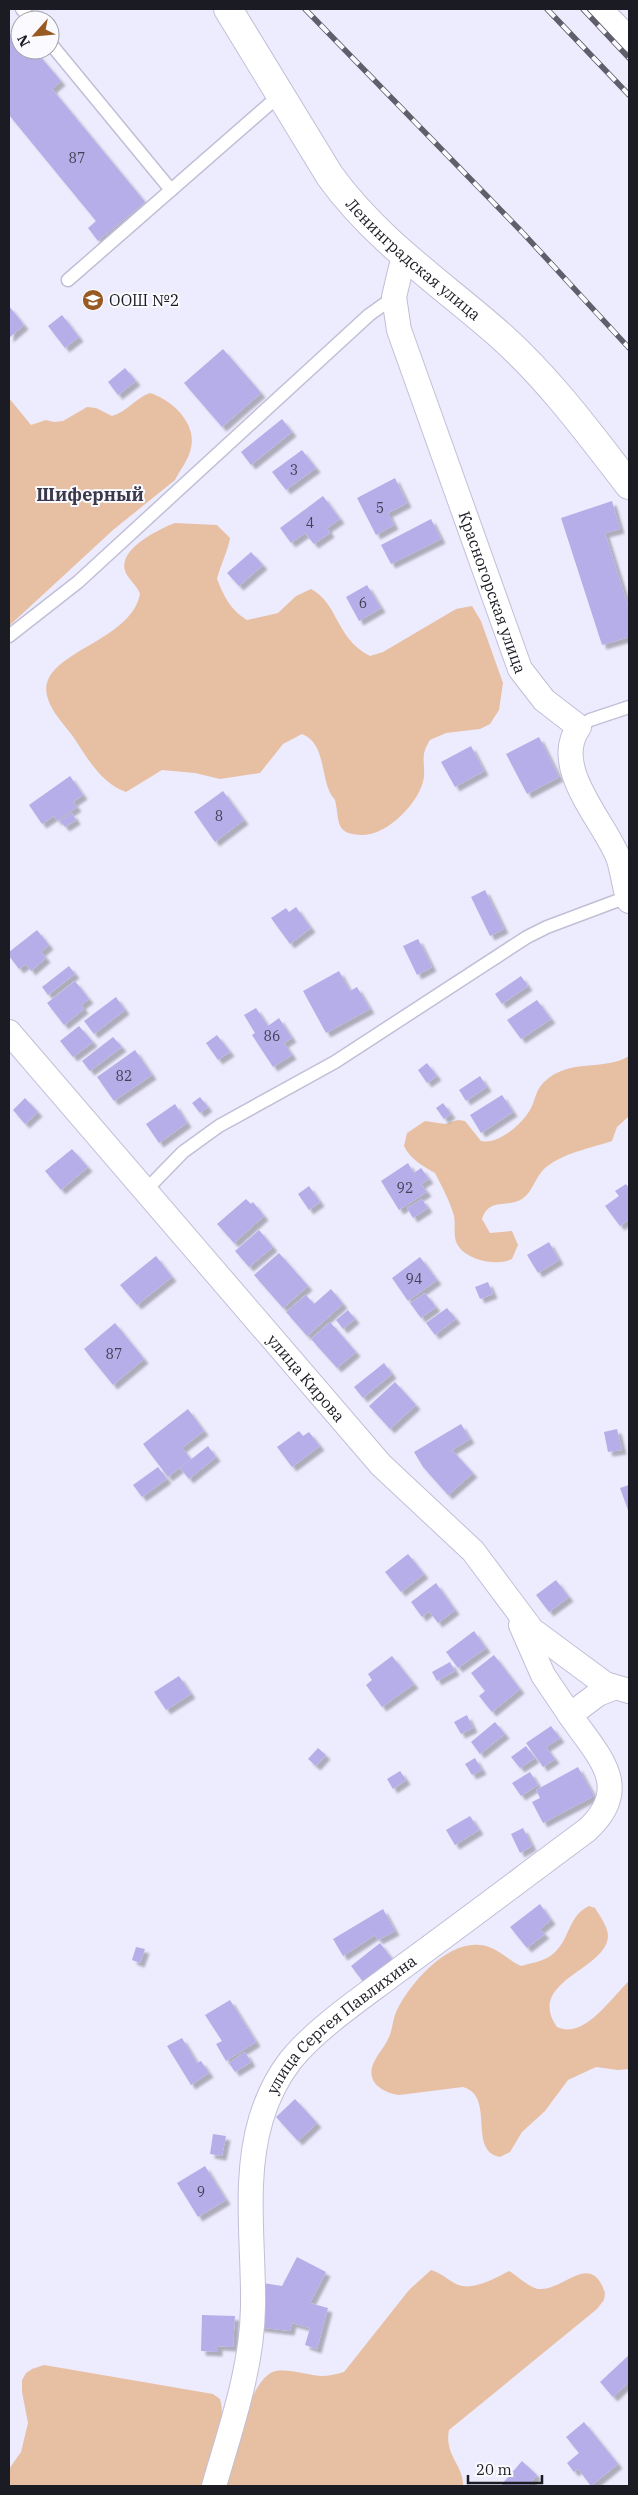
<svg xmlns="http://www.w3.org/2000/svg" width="638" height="2495" viewBox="0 0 638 2495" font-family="'IBM Plex Serif',serif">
	<defs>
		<filter id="shadow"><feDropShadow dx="4.5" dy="4.5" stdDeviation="1" flood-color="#0004"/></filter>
	</defs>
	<rect width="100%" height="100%" fill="#edebfe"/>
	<g fill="#e7c0a4">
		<path d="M150,393C172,400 197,423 191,448C189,459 180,470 175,480L113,530L9,626V398L31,425L46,420L54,422L63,421L87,407L96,408L112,416C127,412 135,398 150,393Z"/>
		<path d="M175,523L217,525L230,538C229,548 220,566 217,579C224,596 230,610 247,620L278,613L296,596L311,589C339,604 335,638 370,656L383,652L456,609L472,606L481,621L503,683L499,710L490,724L480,729L446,733L430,740C420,756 425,760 424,777C421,801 388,835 363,835C334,835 340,821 335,800C319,783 328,744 302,734L283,744L260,773L220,779L195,773L162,770L126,792C102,784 87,758 74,738C65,725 51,712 47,696C37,652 130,644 140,594C137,585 128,579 125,571C118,549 159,529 175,523Z"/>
		<path d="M629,1056V1116L617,1127L612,1141C589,1149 565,1152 545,1168C535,1177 533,1192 522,1199C507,1208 489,1197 482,1219L490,1233L512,1231L518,1245L512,1259C498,1266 469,1261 459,1247C452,1238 456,1226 454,1216C450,1201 442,1187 435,1173C423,1166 411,1160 404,1146L407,1133L425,1121L445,1124L458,1120L465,1121L481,1141C499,1145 525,1122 532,1106C536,1097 536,1090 544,1082C571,1057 602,1072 629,1056Z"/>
		<path d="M589,1906L595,1908C600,1916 608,1927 608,1936C607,1970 525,1981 557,2027C584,2040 611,1998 629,1981V2069L618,2070L596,2067L568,2080L545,2111L522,2132L510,2152L500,2157C467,2151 496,2096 463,2087L399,2095C389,2094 374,2087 372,2077C368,2063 383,2051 388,2039C393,2030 392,2020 397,2010C410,1983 447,1941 480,1945C496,1946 506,1959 521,1966C531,1963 546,1961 554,1953C570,1939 568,1916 589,1906Z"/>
		<path d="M431,2270C441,2273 447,2279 456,2284C471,2292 496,2278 509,2271C518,2276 529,2288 539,2289C564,2291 591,2250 605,2293L604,2300L597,2309L449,2430C444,2456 464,2465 463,2486H224C231,2463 249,2375 276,2371C292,2369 306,2375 321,2376C329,2376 337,2374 344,2372L409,2290Z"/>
		<path d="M44,2365L213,2394L220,2399C228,2427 210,2460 201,2486H9V2469L21,2452L28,2423L22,2392V2380L26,2373L32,2369Z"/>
	</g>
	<g fill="#b6aee9" filter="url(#shadow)">
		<polygon points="20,26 20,50 40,50 37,53 61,81 52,89 145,202 98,241 88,228 96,221 9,115 9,36"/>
		<polygon points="9,306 24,325 9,338"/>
		<polygon points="62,315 79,337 65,348 48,326"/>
		<polygon points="223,349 261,393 222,427 184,383"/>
		<polygon points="125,368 136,381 118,395 108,382"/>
		<polygon points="282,419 292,432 251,465 241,452"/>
		<polygon points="302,450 316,468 286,490 272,472"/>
		<polygon points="395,478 407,503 388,513 394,525 376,535 357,498"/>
		<polygon points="323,496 340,519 327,528 330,533 314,544 305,533 291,543 280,528"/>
		<polygon points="612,501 620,529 605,533 629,609 629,637 602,645 561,518"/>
		<polygon points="431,519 441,539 391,564 381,545"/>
		<polygon points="251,552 263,565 239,586 227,573"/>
		<polygon points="367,585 381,608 359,621 346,597"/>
		<polygon points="539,737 559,777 527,794 506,754"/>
		<polygon points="471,746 484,771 455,787 441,762"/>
		<polygon points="70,776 83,795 73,802 77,807 57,821 54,816 42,824 29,805"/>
		<polygon points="223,791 244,820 215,842 194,812"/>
		<polygon points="72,813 76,820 65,827 60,821"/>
		<polygon points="485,890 504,929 490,936 471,897"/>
		<polygon points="296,907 311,928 290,944 271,918 286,908 289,912"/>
		<polygon points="37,930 49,945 41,952 46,958 31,971 26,964 19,969 9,956 9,952"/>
		<polygon points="418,939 432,967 417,975 403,946"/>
		<polygon points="69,966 75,974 48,995 42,987"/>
		<polygon points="339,971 350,991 357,987 370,1009 326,1033 303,991"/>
		<polygon points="521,976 528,986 502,1004 495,994"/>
		<polygon points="75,981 89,999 81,1005 84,1009 64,1025 47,1003"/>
		<polygon points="116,997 125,1010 94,1034 84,1021"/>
		<polygon points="537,1000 551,1019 521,1039 507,1020"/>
		<polygon points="256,1008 268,1026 279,1018 292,1038 284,1043 292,1055 273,1067 252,1035 255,1033 244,1015"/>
		<polygon points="79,1026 93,1042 73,1057 60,1041"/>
		<polygon points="217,1035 230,1052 218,1060 206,1043"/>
		<polygon points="113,1037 122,1047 90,1071 82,1061"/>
		<polygon points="135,1050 152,1075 114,1101 97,1077"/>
		<polygon points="427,1063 437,1076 427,1083 418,1070"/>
		<polygon points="480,1076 487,1087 466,1101 459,1090"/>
		<polygon points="502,1095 513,1112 481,1133 470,1115"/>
		<polygon points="200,1097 208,1107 200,1113 192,1103"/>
		<polygon points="25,1098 38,1112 25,1124 13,1110"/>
		<polygon points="443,1103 451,1114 444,1119 436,1108"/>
		<polygon points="175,1104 187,1123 159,1143 146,1124"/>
		<polygon points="72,1149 88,1167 61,1190 45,1171"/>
		<polygon points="408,1163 414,1173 421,1168 429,1179 421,1184 427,1192 399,1210 381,1181"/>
		<polygon points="626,1184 629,1188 629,1219 620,1226 605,1206 619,1196 615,1191"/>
		<polygon points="309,1186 320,1202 309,1210 298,1194"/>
		<polygon points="246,1199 251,1204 253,1202 264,1216 234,1243 217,1224"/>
		<polygon points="422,1199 428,1208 413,1218 407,1208"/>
		<polygon points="259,1230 273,1247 249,1267 235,1251"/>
		<polygon points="549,1242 559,1260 538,1273 527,1255"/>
		<polygon points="279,1253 308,1286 283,1308 254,1275"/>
		<polygon points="156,1256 172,1277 137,1305 120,1285"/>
		<polygon points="420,1257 437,1280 408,1301 392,1278"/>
		<polygon points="488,1282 493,1294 480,1299 475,1287"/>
		<polygon points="331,1289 343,1304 307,1336 286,1312 306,1295 314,1304"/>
		<polygon points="425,1293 436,1307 421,1318 410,1303"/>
		<polygon points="447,1308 456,1319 435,1335 426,1323"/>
		<polygon points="348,1310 355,1319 343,1329 336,1320"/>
		<polygon points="330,1322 356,1352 337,1368 311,1339"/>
		<polygon points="115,1323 144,1359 113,1385 84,1349"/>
		<polygon points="384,1363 392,1374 363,1398 354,1387"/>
		<polygon points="395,1382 416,1405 390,1429 369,1406"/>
		<polygon points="188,1409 204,1431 182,1448 191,1459 168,1477 143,1444"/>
		<polygon points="461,1424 470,1439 452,1450 473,1473 448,1495 423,1467 414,1452"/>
		<polygon points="617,1429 622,1450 608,1452 604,1432"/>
		<polygon points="299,1431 303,1436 309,1432 320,1446 292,1467 277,1447"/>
		<polygon points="208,1446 216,1457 189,1479 180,1468"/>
		<polygon points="158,1467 167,1479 142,1497 133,1485"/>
		<polygon points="629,1485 629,1513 620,1488"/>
		<polygon points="408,1554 424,1574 401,1592 385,1572"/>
		<polygon points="556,1580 569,1597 549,1612 536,1595"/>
		<polygon points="436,1583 455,1610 438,1623 429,1611 422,1617 411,1602"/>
		<polygon points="474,1631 486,1648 458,1668 446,1652"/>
		<polygon points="494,1655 520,1689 492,1712 479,1696 485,1691 471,1673"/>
		<polygon points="392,1656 414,1684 382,1707 366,1685 372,1680 368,1674"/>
		<polygon points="450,1662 455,1671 437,1681 432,1672"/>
		<polygon points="179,1676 191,1694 166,1710 154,1692"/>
		<polygon points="467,1715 473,1728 461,1734 454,1722"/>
		<polygon points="495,1722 505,1734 480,1754 471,1742"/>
		<polygon points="551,1726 560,1738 546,1747 555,1759 543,1767 526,1743"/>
		<polygon points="526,1746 535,1758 520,1768 511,1757"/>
		<polygon points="318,1748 326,1755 316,1766 308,1759"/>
		<polygon points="475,1758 482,1770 472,1775 465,1764"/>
		<polygon points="578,1767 594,1796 543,1823 532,1802 540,1798 536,1790"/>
		<polygon points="400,1771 406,1780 393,1789 387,1779"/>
		<polygon points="530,1772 538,1785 521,1796 512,1783"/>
		<polygon points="470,1816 479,1830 455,1845 446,1830"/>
		<polygon points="523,1828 532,1846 520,1853 511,1834"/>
		<polygon points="540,1904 551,1920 540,1929 545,1934 527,1948 510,1927"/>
		<polygon points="383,1909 395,1931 378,1940 375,1935 343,1956 333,1939"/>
		<polygon points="380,1943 393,1960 364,1983 351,1966"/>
		<polygon points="136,1947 145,1949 140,1963 132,1960"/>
		<polygon points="230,2000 256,2042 226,2061 216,2044 222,2041 205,2015"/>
		<polygon points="182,2038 197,2063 201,2061 209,2073 191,2085 167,2046"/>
		<polygon points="245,2052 251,2062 235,2072 229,2063"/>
		<polygon points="295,2099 317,2123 298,2141 276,2117"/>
		<polygon points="213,2134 226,2136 222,2156 210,2154"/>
		<polygon points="205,2166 226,2200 198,2217 177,2183"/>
		<polygon points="297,2257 326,2272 310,2303 328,2308 317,2349 305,2345 310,2328 292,2323 290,2331 257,2327 263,2283 282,2286"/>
		<polygon points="202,2315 235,2316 233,2347 218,2346 218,2352 201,2351"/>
		<polygon points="629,2355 629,2382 613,2397 600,2382"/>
		<polygon points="584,2422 618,2464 591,2486 578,2469 574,2472 567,2463 579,2453 566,2437"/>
		<polygon points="522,2461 537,2475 527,2486 504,2486 502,2484"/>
	</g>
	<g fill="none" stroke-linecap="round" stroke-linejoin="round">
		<g stroke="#c1bfd6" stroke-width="15">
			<g id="service">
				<polyline points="22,9 31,20"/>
				<polyline points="50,43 171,190"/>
				<polyline points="68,280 281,94"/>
				<polyline points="9,636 78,582 369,315 394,297"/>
				<polyline points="579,727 590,720 629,707"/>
				<polyline points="145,1191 183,1152 219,1126 335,1062 527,937 547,927 627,897"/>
			</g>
		</g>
		<g stroke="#c1bfd6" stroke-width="26">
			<g id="minor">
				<polyline points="600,9 629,39"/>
				<path id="s1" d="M404,255L394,297L399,330L520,669L544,700L579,727C550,766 603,820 618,857C623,871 624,887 629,901"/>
				<path id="s2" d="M9,1032L381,1465L473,1551L532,1630L605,1684L629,1691"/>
				<polyline points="521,1625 543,1675 570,1715"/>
				<path id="s3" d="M214,2486C231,2427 252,2369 253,2307C254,2245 243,2179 261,2119C267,2099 277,2078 290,2061C317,2027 366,1995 400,1969C463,1923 525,1876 587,1830C634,1787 598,1756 570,1715L598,1694L613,1688"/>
			</g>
		</g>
		<g stroke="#c1bfd6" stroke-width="30">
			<g id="secondary">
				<path id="s4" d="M228,9L330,176C376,240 442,284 501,336C550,380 589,433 629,485"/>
			</g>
		</g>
		<use href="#service" stroke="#fff" stroke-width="12"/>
		<use href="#minor" stroke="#fff" stroke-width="24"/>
		<use href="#secondary" stroke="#fff" stroke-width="28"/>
		<g stroke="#5f5e6a" stroke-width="5.5">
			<g id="rail">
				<polyline points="305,9 522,232 629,348"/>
				<polyline points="547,9 629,95"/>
				<polyline points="583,9 629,58"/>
			</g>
		</g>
		<use href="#rail" stroke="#fafaff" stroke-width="4" stroke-dasharray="11" stroke-linecap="butt"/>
	</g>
	<defs>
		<g id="school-disc" transform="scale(1.125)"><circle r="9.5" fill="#995923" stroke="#fafaff"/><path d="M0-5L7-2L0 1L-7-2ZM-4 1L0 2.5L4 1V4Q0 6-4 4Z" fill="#fff"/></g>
	</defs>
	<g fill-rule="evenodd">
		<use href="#school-disc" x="93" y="300"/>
	</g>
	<g text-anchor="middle" stroke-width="4" stroke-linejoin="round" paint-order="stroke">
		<g font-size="14" fill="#424054">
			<text x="77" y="163">87</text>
			<text x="294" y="475">3</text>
			<text x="380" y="513">5</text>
			<text x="310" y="528">4</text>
			<text x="363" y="608">6</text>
			<text x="219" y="821">8</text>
			<text x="272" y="1041">86</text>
			<text x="124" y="1081">82</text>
			<text x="405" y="1193">92</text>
			<text x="414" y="1284">94</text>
			<text x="114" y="1359">87</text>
			<text x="201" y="2197">9</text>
		</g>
		<g font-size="16" fill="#1b1b23" stroke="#fafaff">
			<text dy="6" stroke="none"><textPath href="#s4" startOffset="314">Ленинградская улица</textPath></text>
			<text dy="6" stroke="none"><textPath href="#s1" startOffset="355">Красногорская улица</textPath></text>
			<text dy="6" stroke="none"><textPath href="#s2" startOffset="456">улица Кирова</textPath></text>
			<text dy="6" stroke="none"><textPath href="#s3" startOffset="500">улица Сергея Павлихина</textPath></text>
		</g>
		<g font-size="16" fill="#1b1b23" stroke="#fafaff" text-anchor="start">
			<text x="109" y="306">ООШ №2</text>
		</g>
		<g font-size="18" font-weight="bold" fill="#3a384b" stroke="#fafaff">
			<text x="90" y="501">Шиферный</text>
		</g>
	</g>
	<rect width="638" height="2495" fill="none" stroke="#1b1b23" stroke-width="20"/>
	<g transform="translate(35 35) rotate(243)"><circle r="24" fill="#fafaff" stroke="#a1a1a7"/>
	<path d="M0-4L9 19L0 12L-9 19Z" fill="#995923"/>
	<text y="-8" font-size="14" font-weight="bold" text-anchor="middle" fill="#1b1b23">N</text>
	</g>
	<path d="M468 2475v8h74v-8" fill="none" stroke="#1b1b23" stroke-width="2.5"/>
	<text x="476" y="2475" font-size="15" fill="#1b1b23" stroke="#fafaff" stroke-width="4" paint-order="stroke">20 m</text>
</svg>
